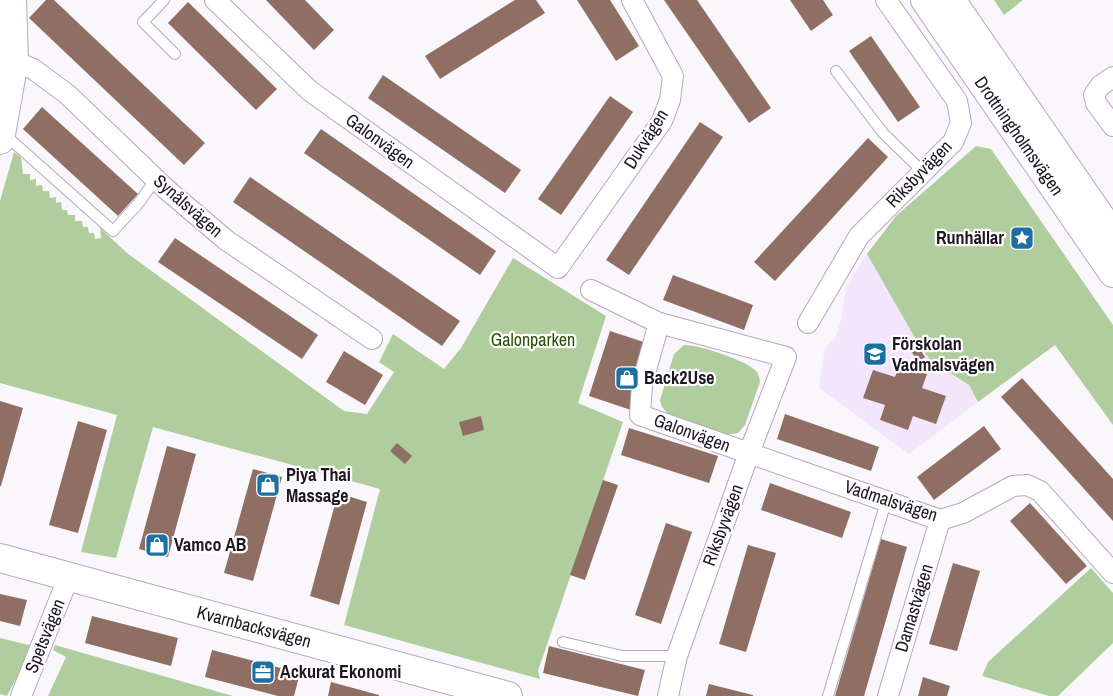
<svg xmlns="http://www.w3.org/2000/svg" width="1113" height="696" viewBox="0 0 1113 696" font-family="'Archivo Narrow',sans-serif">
	<rect width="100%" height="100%" fill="#f9f6fc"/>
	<polygon fill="#f3e5fb" points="867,254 915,338 930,360 969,385 978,402 909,454 819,388 825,348 836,337 841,320 846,286"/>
	<g fill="#b0ce9d">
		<polygon points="994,0 1023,0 1004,15"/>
		<polygon points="976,146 991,149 1113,325 1113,425 1055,345 978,402 969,385 930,360 915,338 867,254 896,216"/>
		<polygon points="14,152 21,157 23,174 30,174 30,180 36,179 36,186 42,185 43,191 49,191 50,198 56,197 56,203 61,202 62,210 67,210 68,215 75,215 75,221 82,221 83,227 88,227 89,233 94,233 95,239 101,238 100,228 127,253 344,411 367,414 394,372 379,362 393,334 444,369 461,348 513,258 606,316 578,403 623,422 538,671 540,679 344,625 380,489 153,427 116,558 81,552 117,415 0,383 0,201"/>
		<path d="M684,345C697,344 748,361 756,371C759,374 759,378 760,382L745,425L738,433L725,435L671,417L662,407L660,400L674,354Z"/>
		<polygon points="1091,568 1113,593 1113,643 1058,696 1049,696 982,676 988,662"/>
		<polygon points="0,638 33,646 7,696 0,694"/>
		<polygon points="55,645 233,696 48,696 66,657 53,650"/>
	</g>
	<g fill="#8f6f64">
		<polygon points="46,0 54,0 205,143 184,165 29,18"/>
		<polygon points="266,0 305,0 334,30 314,50"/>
		<polygon points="515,0 536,0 545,13 440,79 425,56"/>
		<polygon points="577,0 610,0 639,46 616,61"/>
		<polygon points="664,0 697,0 771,108 749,123"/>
		<polygon points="790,0 823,0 833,15 811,31"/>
		<polygon points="188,2 277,89 256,110 168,23"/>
		<polygon points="871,36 920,107 898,122 849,51"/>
		<polygon points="383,75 521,170 505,193 368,98"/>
		<polygon points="610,96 633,112 561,215 538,199"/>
		<polygon points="42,107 138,194 118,216 23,129"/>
		<polygon points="700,122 723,137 629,275 606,260"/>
		<polygon points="321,129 496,251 480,275 304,153"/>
		<polygon points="868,138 888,157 775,281 754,262"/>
		<polygon points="250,177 460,321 442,346 233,202"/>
		<polygon points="175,238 318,335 302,359 158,262"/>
		<polygon points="673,275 753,305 744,330 663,300"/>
		<polygon points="610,331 653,345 631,410 589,396"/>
		<polygon points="917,345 925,357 919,362 910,350"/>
		<polygon points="344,351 383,375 365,405 326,382"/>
		<polygon points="900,364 927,374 922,388 946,396 936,424 913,416 908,430 880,420 885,405 863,398 873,370 895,377"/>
		<polygon points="1022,378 1113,479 1113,521 1001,397"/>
		<polygon points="0,401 23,408 1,486 0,486"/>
		<polygon points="785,414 879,447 871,471 777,439"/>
		<polygon points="481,416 484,430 463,436 459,422"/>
		<polygon points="78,421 107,430 78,533 49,525"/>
		<polygon points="984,426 1001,449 934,500 917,477"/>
		<polygon points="629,428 718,456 709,483 621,455"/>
		<polygon points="397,443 412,456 405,464 390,451"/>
		<polygon points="167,446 196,454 168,557 139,549"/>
		<polygon points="253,469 282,477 253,581 224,573"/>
		<polygon points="603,480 618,485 585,580 570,575"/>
		<polygon points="770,483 851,512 842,538 761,510"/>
		<polygon points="338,493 367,502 339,605 310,596"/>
		<polygon points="1030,503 1087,566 1066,584 1010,521"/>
		<polygon points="666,523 692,532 661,624 635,615"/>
		<polygon points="881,539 907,547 864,696 835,696"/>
		<polygon points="748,545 776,553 746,652 719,644"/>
		<polygon points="953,563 980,571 957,651 929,644"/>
		<polygon points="0,594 27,600 20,626 0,621"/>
		<polygon points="92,616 178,638 171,666 85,643"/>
		<polygon points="549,646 645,670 638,696 543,673"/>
		<polygon points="212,650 300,673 294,696 278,696 205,677"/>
		<polygon points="923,677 950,686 947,696 918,696"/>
		<polygon points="331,682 379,695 379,696 328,696"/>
		<polygon points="709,684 753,695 753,696 706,696"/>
	</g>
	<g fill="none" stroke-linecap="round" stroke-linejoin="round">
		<g stroke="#b7a6c1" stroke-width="12">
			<g id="lane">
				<polyline points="164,0 143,22 175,54"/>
				<polyline points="836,71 883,133 922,171"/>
				<polyline points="1,139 12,141 113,231 138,204 156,179"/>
				<polyline points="563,642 622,656 677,656"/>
				<polyline points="828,696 886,502"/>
			</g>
		</g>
		<g stroke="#b7a6c1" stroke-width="22">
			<g id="street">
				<polyline points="215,0 310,91 558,268 662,121 670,100 673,76 632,0"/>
				<polyline points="14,61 33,69 67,94 166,189 226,240 372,339"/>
				<polyline points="1113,77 1100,86 1094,95 1096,103 1113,126"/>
				<polyline points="591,290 659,323 642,384 640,415 940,520 963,513 1013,486 1027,485 1040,491 1113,573"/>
				<polyline points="659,323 786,357 749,453 677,656 668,696"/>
				<polyline points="808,323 859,236 953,142 961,123 957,101 886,0"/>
				<polyline points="21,696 69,576"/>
				<polyline points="888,696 940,520"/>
			</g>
		</g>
		<g stroke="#b7a6c1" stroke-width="30">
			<g id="secondary">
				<polyline points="925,0 1113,273"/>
				<polyline points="951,0 1113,235"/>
				<polyline points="0,140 14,61 12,0"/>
				<polyline points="0,558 508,696"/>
			</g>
		</g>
		<use href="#lane" stroke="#fff" stroke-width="10"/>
		<use href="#street" stroke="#fff" stroke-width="20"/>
		<use href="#secondary" stroke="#fff" stroke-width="28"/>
	</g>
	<defs>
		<g id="sight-square" transform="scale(1.25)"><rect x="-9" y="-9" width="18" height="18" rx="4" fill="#1a70a0" stroke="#fff"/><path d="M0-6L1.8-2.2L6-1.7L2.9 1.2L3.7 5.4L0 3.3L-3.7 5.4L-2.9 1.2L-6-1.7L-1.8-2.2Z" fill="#fff"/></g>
		<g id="school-square" transform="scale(1.25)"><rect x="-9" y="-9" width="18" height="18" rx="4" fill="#1a70a0" stroke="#fff"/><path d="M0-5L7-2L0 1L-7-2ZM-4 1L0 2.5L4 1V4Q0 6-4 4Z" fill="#fff"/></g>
		<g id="shop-square" transform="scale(1.25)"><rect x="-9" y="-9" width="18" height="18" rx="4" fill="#1a70a0" stroke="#fff"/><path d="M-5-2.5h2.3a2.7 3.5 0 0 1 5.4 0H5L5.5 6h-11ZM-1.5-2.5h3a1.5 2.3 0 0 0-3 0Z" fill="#fff"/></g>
		<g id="office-square" transform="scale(1.25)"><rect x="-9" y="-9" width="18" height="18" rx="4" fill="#1a70a0" stroke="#fff"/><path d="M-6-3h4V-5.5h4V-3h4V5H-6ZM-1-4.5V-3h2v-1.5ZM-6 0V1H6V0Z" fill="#fff"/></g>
	</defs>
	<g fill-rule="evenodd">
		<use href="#sight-square" x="1022" y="238"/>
		<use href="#school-square" x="875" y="354"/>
		<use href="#shop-square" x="627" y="378"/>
		<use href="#shop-square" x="268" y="485"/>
		<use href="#shop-square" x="157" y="545"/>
		<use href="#office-square" x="263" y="672"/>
	</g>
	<g text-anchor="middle" stroke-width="4.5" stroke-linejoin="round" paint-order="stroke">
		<g font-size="18" fill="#1e1722" stroke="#fff">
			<text transform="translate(1019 136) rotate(55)" y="6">Drottningholmsvägen</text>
			<text transform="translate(646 139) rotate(-58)" y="6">Dukvägen</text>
			<text transform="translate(380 141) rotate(36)" y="6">Galonvägen</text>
			<text transform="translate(919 174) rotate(-46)" y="6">Riksbyvägen</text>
			<text transform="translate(188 206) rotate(41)" y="6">Synålsvägen</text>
			<text transform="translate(692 433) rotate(20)" y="6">Galonvägen</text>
			<text transform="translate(891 501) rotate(18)" y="6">Vadmalsvägen</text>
			<text transform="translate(723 525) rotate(-70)" y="6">Riksbyvägen</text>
			<text transform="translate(914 608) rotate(-73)" y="6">Damastvägen</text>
			<text transform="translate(254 627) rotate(15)" y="6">Kvarnbacksvägen</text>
			<text transform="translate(45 636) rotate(-68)" y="6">Spetsvägen</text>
		</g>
		<g font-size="18" font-weight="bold" fill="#1e1722" stroke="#fff" text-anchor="start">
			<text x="1004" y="244" text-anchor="end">Runhällar</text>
			<text x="892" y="350">Förskolan<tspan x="892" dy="21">Vadmalsvägen</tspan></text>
			<text x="644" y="384">Back2Use</text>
			<text x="286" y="481">Piya Thai<tspan x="286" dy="21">Massage</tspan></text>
			<text x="174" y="551">Vamco AB</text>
			<text x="280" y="678">Ackurat Ekonomi</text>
		</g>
		<g font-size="18" fill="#2a4f03" stroke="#fff">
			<text x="533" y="346">Galonparken</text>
		</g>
	</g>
</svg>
